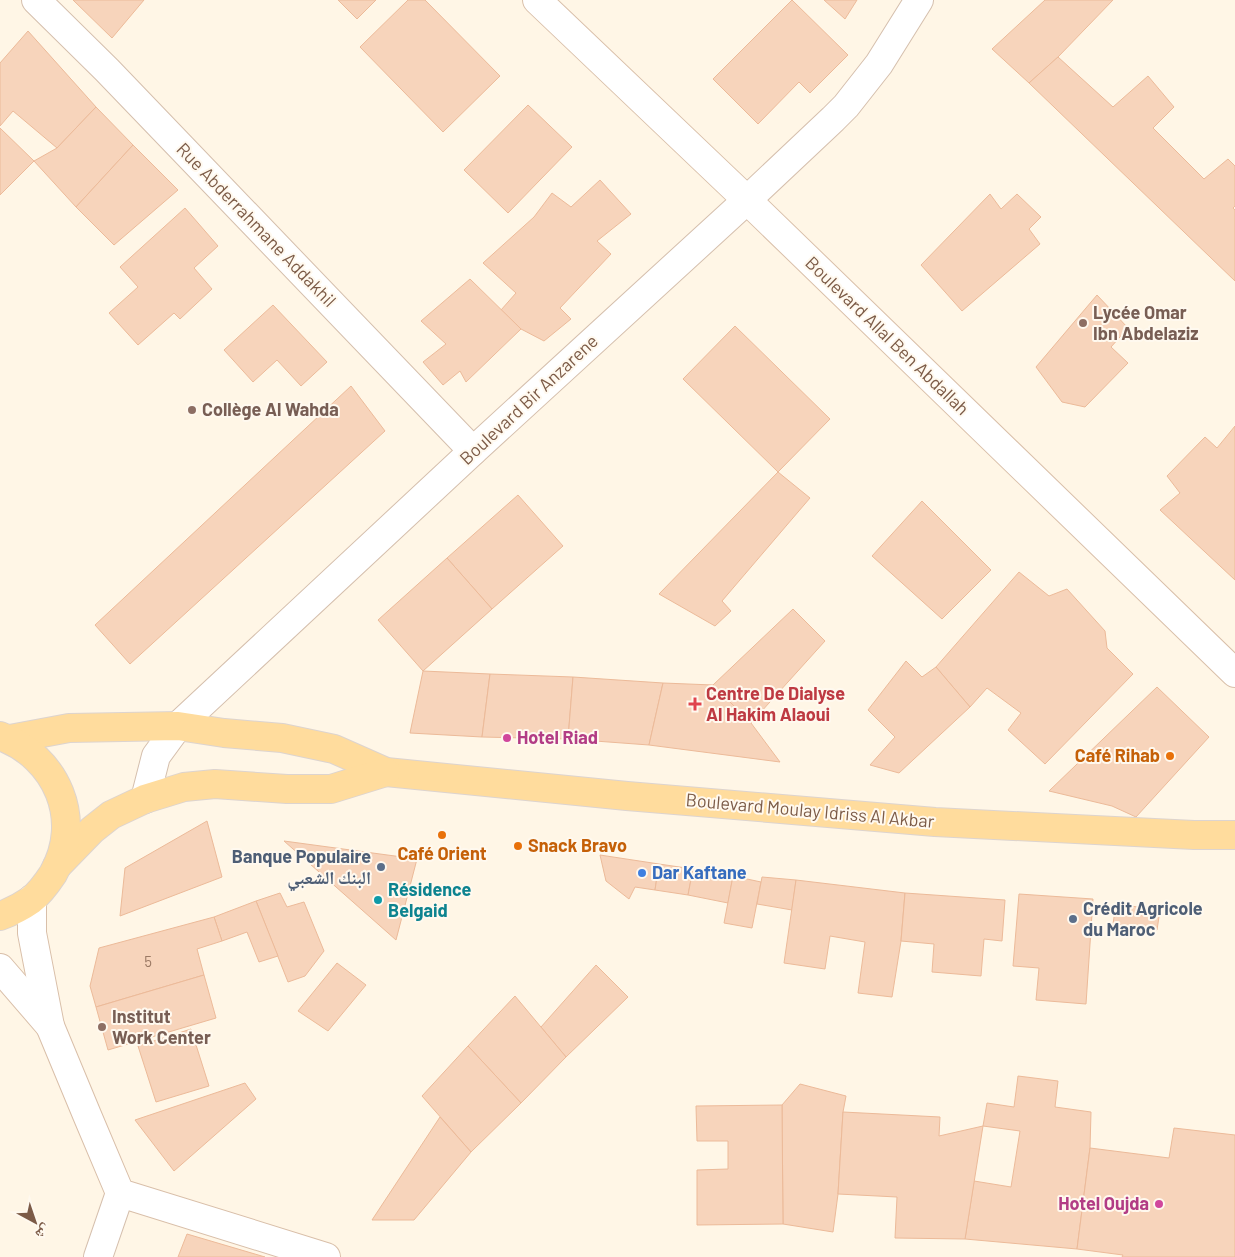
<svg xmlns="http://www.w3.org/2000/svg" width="1235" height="1257" viewBox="0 0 1235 1257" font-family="Barlow,'Noto Naskh Arabic',sans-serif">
	<rect width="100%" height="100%" fill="#fff6e6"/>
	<g fill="#f7d4bb" stroke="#ecba99">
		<polygon points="73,0 144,0 112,38"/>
		<polygon points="338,0 376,0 357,19"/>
		<polygon points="408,0 425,0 500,76 443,132 360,47"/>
		<polygon points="792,0 848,55 810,93 799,82 758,124 713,79"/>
		<polygon points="824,0 857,0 845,19"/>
		<polygon points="1045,0 1113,0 1058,57 1029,83 992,49"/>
		<polygon points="28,31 96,107 57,148 13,111 0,126 0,63"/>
		<polygon points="1058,57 1113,107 1148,76 1174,107 1153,128 1204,179 1228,159 1235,166 1235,206 1233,208 1235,210 1235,281 1029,83"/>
		<polygon points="528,105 572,147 508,213 464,170"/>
		<polygon points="96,107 133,145 76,207 34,161 57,148"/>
		<polygon points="0,128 34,161 0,195"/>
		<polygon points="133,145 178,190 114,245 76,207"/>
		<polygon points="600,180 631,214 597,241 611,254 560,308 571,319 544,341 521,329 501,310 516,293 483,263 534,217 552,193 571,207"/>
		<polygon points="990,194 1001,209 1017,194 1041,217 1029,229 1040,244 962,311 921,265"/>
		<polygon points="185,208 218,246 194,268 212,289 180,319 174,313 138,345 109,313 138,287 120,267"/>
		<polygon points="470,279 521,329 466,382 460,371 443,385 423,362 446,344 421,321"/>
		<polygon points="1097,295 1128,328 1111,347 1128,363 1085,407 1062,402 1036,367"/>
		<polygon points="273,305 327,362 301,386 277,360 253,382 224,350"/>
		<polygon points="735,326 830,419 778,472 683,379"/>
		<polygon points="351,386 385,431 130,664 95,625"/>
		<polygon points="1235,426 1235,580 1160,510 1180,493 1167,476 1205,437 1217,448"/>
		<polygon points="778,472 810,498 722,601 731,611 715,626 659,594"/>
		<polygon points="518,495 563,546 492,609 447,558"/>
		<polygon points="922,501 991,570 942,619 872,556"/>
		<polygon points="447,558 492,609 423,671 378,620"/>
		<polygon points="1019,572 1049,596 1067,589 1105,631 1107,648 1133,674 1045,764 1008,730 1021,713 987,688 970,707 936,667"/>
		<polygon points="793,609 825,641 751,723 713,685"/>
		<polygon points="906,661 922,677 936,667 970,707 899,773 870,765 895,737 868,710"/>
		<polygon points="423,671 490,674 482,737 410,733"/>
		<polygon points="490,674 573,677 568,739 482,737"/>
		<polygon points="573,677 663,683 649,745 568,739"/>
		<polygon points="663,683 713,685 751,723 780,762 649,745"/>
		<polygon points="1157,687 1209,737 1136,817 1112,806 1049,791"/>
		<polygon points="207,821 222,877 120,916 125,868"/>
		<polygon points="284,841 417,859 396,940"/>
		<polygon points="600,855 659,864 655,890 635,887 629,899 606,881"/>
		<polygon points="659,864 693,869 688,895 655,890"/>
		<polygon points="693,869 733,876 728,903 688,895"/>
		<polygon points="733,876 761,882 752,928 724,923"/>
		<polygon points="762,877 796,880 792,910 757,904"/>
		<polygon points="796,880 905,893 901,941 892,997 858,993 865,942 830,936 825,969 784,963"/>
		<polygon points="280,893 287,907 304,902 324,951 305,976 288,982 256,901"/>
		<polygon points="905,893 1005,900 1002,941 984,939 981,976 932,972 934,944 901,941"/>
		<polygon points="1019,894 1093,899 1086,1004 1036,1000 1039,968 1013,966"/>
		<polygon points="256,901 278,956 259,962 247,932 222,941 214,917"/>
		<polygon points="1116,904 1160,910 1157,930 1113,924"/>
		<polygon points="214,917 222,941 197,949 204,975 96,1007 90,986 99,948"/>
		<polygon points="337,963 366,985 328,1031 298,1011"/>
		<polygon points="596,965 628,997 566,1057 541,1027"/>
		<polygon points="204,975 216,1018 108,1050 96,1007"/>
		<polygon points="515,996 566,1057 521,1103 468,1046"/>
		<polygon points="191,1029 209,1086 156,1102 138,1046"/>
		<polygon points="468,1046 521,1103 471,1152 422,1096"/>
		<polygon points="1018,1076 1058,1081 1055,1107 1091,1112 1090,1148 1077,1249 965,1239 974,1181 1011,1187 1020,1131 983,1126 987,1103 1014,1107"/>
		<polygon points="245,1083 256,1099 174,1171 135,1120"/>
		<polygon points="800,1084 846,1096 843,1112 838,1194 833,1232 783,1224 782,1105"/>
		<polygon points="782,1105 783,1224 697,1225 697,1170 728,1169 728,1141 697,1141 696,1106"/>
		<polygon points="843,1112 940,1117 939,1136 983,1126 965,1239 895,1238 897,1197 838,1194"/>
		<polygon points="440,1117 471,1152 414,1220 372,1220"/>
		<polygon points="1174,1128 1235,1135 1235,1257 1122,1257 1123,1255 1077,1249 1090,1148 1169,1158"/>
		<polygon points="187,1234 265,1257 178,1257"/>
	</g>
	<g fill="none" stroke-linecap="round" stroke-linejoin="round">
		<g stroke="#d5bfad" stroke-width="30">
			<g id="street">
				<polyline points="36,0 107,70 473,451"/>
				<polyline points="145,799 156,756 178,726 473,451 747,200 833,119 846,106 879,64 919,0"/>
				<polyline points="98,1257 120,1193"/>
			</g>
		</g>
		<g stroke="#d9bfa9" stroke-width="30">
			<g id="secondary">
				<polyline points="537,0 747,200 1235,673"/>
				<polyline points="32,899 32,933 50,1026 87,1115 120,1193 326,1257"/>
				<polyline points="0,968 50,1026"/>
			</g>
		</g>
		<g stroke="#ddd4cf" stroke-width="30">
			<g id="primary">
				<polyline points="10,739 69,728 178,726 224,733 282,738 334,749 386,772 627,796 935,822 1194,835 1235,835"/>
				<polyline points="57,866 92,830 111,815 145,799 184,787 215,784 287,789 331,789 386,772"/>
				<path d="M0,916C11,912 21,907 31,900C40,893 47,883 53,874C84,820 57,757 0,736"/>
			</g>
		</g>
		<use href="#street" stroke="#fff" stroke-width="28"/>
		<use href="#secondary" stroke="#fff" stroke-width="28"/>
		<use href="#primary" stroke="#ffdc9d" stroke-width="28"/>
	</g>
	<g fill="#8d6e63" stroke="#fff9ef" stroke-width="2">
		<circle cx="1083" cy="323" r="5"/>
		<circle cx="192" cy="410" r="5"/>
		<circle cx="102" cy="1027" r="5"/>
	</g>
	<path fill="#e0444e" stroke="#fff9ef" stroke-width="2" d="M692.5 696.5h5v5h5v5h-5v5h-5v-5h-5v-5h5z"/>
	<g fill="#d1479c" stroke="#fff9ef" stroke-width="2">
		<circle cx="507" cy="738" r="5"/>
		<circle cx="1159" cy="1204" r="5"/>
	</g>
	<g fill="#e8710a" stroke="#fff9ef" stroke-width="2">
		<circle cx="1170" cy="756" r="5"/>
		<circle cx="442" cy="835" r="5"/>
		<circle cx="518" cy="846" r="5"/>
	</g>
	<g fill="#5c6f8a" stroke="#fff9ef" stroke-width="2">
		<circle cx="381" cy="867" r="5"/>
		<circle cx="1073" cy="919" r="5"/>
	</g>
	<circle fill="#3f7fe0" stroke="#fff9ef" stroke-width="2" cx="642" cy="873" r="5"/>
	<circle fill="#0f9aa8" stroke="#fff9ef" stroke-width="2" cx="378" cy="900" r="5"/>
	<g text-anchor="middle" stroke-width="4" stroke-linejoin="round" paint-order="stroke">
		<g font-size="15" fill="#9b7964">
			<text x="148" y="967">5</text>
		</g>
		<g font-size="18" fill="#7c5b47" stroke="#fff9ef">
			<text transform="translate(256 225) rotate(46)" y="6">Rue Abderrahmane Addakhil</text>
			<text transform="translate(887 336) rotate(44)" y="6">Boulevard Allal Ben Abdallah</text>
			<text transform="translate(529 400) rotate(-43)" y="6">Boulevard Bir Anzarene</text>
			<text transform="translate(810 811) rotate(5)" y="6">Boulevard Moulay Idriss Al Akbar</text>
		</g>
		<g font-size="18" font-weight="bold" fill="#785e54" stroke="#fff9ef" text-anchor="start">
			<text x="1093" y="319">Lycée Omar<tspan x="1093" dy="21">Ibn Abdelaziz</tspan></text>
			<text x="202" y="416">Collège Al Wahda</text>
			<text x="112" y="1023">Institut<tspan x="112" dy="21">Work Center</tspan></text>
		</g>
		<g font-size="18" font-weight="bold" fill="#be3a42" stroke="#fff9ef" text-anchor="start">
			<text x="706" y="700">Centre De Dialyse<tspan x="706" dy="21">Al Hakim Alaoui</tspan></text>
		</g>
		<g font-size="18" font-weight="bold" fill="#b23c85" stroke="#fff9ef" text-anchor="start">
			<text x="517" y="744">Hotel Riad</text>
			<text x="1149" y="1210" text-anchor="end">Hotel Oujda</text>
		</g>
		<g font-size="18" font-weight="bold" fill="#c56008" stroke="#fff9ef" text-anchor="end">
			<text x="1160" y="762">Café Rihab</text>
			<text x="528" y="852" text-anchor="start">Snack Bravo</text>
			<text x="442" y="860" text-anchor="middle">Café Orient</text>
		</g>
		<g font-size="18" font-weight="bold" fill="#4e5e75" stroke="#fff9ef" text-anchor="end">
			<text x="371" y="863">Banque Populaire<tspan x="371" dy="21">البنك الشعبي</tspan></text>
			<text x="1083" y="915" text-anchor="start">Crédit Agricole<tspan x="1083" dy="21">du Maroc</tspan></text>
		</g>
		<g font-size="18" font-weight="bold" fill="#366cbe" stroke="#fff9ef" text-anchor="start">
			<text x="652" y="879">Dar Kaftane</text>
		</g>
		<g font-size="18" font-weight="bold" fill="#0d838f" stroke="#fff9ef" text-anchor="start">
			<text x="388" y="896">Résidence<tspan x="388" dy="21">Belgaid</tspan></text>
		</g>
	</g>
	<g transform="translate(35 1222) rotate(140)" stroke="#fff9ef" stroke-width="4" paint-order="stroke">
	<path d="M0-4L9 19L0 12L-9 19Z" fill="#7c5b47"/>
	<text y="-8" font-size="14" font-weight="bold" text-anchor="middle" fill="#7c5b47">ش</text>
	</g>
</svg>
